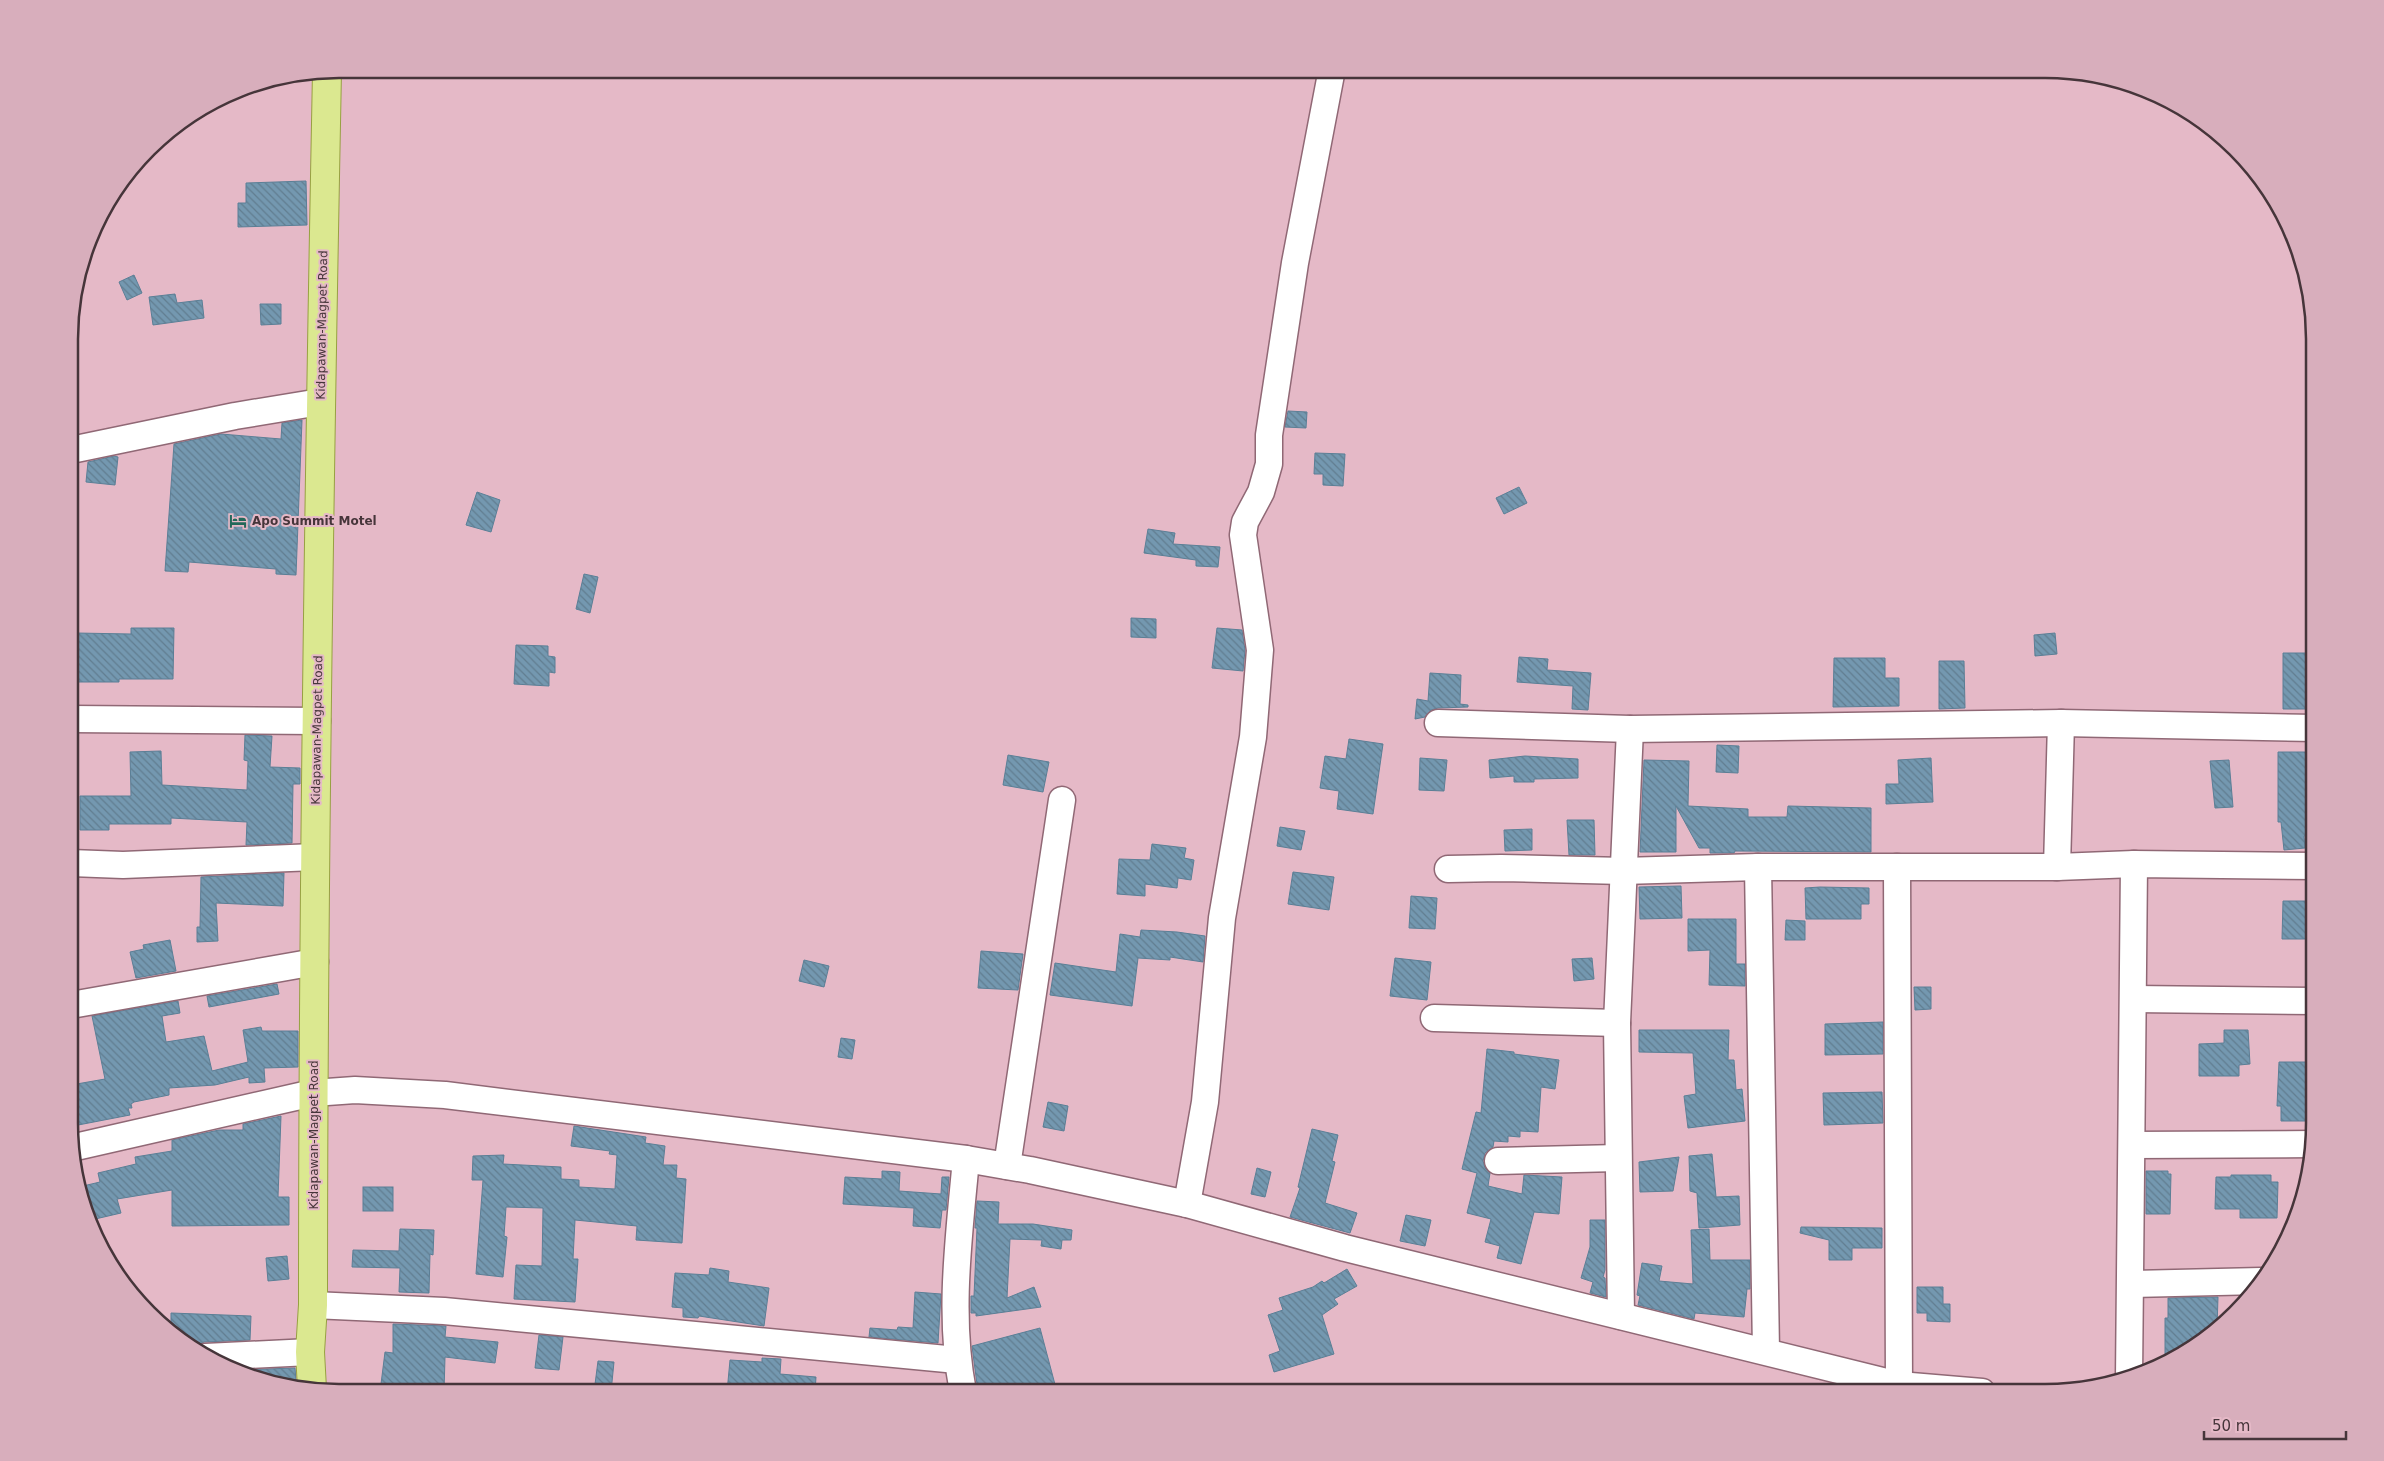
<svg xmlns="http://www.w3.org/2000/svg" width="2384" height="1461" viewBox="0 0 2384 1461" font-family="'DejaVu Sans',sans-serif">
	<defs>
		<pattern id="building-back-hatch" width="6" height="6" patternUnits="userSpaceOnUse" patternTransform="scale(1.25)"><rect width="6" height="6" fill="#7498b0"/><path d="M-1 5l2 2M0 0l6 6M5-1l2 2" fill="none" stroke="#617d90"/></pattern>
	</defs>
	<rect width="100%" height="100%" fill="#e5b9c7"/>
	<g fill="url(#building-back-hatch)" stroke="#5b7f96">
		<polygon points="306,181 307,225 238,227 238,203 246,203 246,183"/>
		<polygon points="134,275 142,293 127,300 119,282"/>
		<polygon points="175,294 177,303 202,300 204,318 153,325 149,297"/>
		<polygon points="260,304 281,304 281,324 261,325"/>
		<polygon points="1288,411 1307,412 1306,428 1285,427"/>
		<polygon points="302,420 296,575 276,574 276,569 189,562 188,572 165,571 174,444 221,434 281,439 282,423"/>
		<polygon points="1315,453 1345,454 1343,486 1323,485 1323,474 1314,474"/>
		<polygon points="114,456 118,457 115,485 86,482 88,462"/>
		<polygon points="1519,487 1527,503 1504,514 1496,498"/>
		<polygon points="477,492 500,500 491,532 466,525"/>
		<polygon points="1148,529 1175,533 1173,544 1220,547 1218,567 1196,566 1196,560 1144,553"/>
		<polygon points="584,574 598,577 590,613 576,609"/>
		<polygon points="1131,618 1156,619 1156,638 1131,637"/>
		<polygon points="131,628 174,628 173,679 119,679 119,682 75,682 76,633 131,634"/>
		<polygon points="1217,628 1242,630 1245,650 1243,671 1212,668"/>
		<polygon points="2055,633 2057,654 2035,656 2034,635"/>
		<polygon points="516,645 548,646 548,656 555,657 555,673 549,672 549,686 514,684"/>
		<polygon points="2283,653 2310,653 2309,709 2283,709"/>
		<polygon points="1519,657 1548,659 1547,670 1591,673 1588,710 1572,709 1573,686 1517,682"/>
		<polygon points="1834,658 1885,658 1885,678 1899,678 1899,706 1833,707"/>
		<polygon points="1939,661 1964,661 1965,708 1939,709"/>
		<polygon points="1430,673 1461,675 1460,704 1468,705 1468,707 1438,708 1431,710 1425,717 1415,719 1417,699 1428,701"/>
		<polygon points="245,735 272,736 270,767 300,768 300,784 293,784 292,843 246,845 247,822 171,818 171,824 109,824 109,830 80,830 80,796 131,796 130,752 161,751 162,785 247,790 248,761 244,760"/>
		<polygon points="1349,739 1383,744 1373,814 1337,809 1339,791 1320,788 1325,756 1346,759"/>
		<polygon points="1717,745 1739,746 1738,773 1716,772"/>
		<polygon points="2278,752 2314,752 2314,803 2310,803 2312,835 2304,836 2305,848 2284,850 2281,822 2278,822"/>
		<polygon points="1008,755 1049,762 1043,792 1003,785"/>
		<polygon points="1525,756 1578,759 1578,778 1534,779 1534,782 1514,782 1514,776 1490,778 1489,760"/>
		<polygon points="1420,758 1447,760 1444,791 1419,790"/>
		<polygon points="1931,758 1933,802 1886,804 1886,784 1899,784 1898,760"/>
		<polygon points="1644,760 1689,761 1688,806 1748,809 1748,817 1787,817 1788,806 1871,808 1871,852 1735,851 1734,853 1710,853 1710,848 1699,848 1676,806 1676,852 1640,852"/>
		<polygon points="2229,760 2233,807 2215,808 2210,761"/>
		<polygon points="1567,820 1594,820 1595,855 1569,855"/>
		<polygon points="1280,827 1305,831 1301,850 1277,846"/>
		<polygon points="1532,829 1532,850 1505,851 1504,830"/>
		<polygon points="1152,844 1186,848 1184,858 1194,860 1191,880 1178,878 1177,888 1145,884 1145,896 1117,894 1119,859 1150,860"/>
		<polygon points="1293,872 1334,877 1329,910 1288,904"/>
		<polygon points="284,873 283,906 216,903 218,941 197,942 197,927 200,927 201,877"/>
		<polygon points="1681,886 1682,918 1640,919 1639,887"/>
		<polygon points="1820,887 1869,888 1869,904 1861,904 1861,919 1806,919 1805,888"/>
		<polygon points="1411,896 1437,898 1435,929 1409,928"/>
		<polygon points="2283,901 2309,901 2308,939 2282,939"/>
		<polygon points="1688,919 1736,919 1736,964 1745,964 1745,986 1709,985 1710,950 1688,951"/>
		<polygon points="1786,920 1805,921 1805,940 1785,940"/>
		<polygon points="1141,930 1177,932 1205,936 1203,962 1170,957 1170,960 1138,958 1132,1006 1050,995 1055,963 1116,972 1120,934 1140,937"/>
		<polygon points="170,940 176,971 136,978 130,952 144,949 143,945"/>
		<polygon points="981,951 1023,954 1018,990 978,988"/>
		<polygon points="1395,958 1431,962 1427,1000 1390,996"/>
		<polygon points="1592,958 1594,979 1574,981 1572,959"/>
		<polygon points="804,960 829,966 824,987 799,981"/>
		<polygon points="277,984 279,994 209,1007 207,996"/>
		<polygon points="1914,987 1931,987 1931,1009 1915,1010"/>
		<polygon points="178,1001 180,1013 162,1016 166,1042 204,1036 212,1071 248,1062 243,1030 261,1027 262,1031 298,1031 298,1067 264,1068 265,1082 249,1083 249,1077 215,1085 169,1088 169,1095 134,1102 131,1104 132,1108 128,1108 130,1115 73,1126 71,1085 105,1079 92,1016"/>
		<polygon points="1883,1022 1883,1054 1825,1055 1825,1024"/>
		<polygon points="1639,1030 1729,1030 1728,1060 1734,1060 1736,1090 1742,1089 1745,1121 1688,1128 1684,1096 1696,1094 1693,1053 1639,1052"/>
		<polygon points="2224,1030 2248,1030 2250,1064 2239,1065 2239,1076 2199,1076 2199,1044 2224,1043"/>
		<polygon points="841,1038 855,1040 852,1059 838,1057"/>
		<polygon points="1487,1049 1514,1052 1514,1054 1559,1060 1555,1089 1541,1087 1538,1132 1520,1131 1520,1137 1508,1136 1508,1142 1494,1141 1493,1147 1485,1153 1483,1161 1485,1168 1490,1173 1488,1186 1522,1194 1524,1175 1562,1177 1559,1214 1534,1212 1521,1264 1497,1258 1500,1246 1485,1242 1491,1219 1467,1213 1477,1173 1462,1169 1476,1112 1481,1113"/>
		<polygon points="2279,1062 2315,1062 2315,1121 2281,1121 2281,1106 2277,1106"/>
		<polygon points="1882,1092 1883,1123 1824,1125 1823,1093"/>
		<polygon points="1048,1102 1068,1106 1064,1131 1043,1127"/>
		<polygon points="281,1116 278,1197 289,1197 289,1225 172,1226 172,1190 117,1199 121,1213 91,1220 83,1186 100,1182 98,1173 136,1164 135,1157 172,1151 172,1140 219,1130 243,1130 243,1124"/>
		<polygon points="574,1126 646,1137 645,1143 665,1146 663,1165 677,1165 676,1178 686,1179 682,1243 636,1240 637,1226 575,1220 573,1259 578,1259 575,1302 514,1299 516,1265 542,1266 543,1208 506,1207 504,1236 507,1237 503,1277 476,1274 483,1180 472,1180 473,1156 504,1155 503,1164 561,1167 561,1179 579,1180 579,1187 615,1189 617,1155 609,1154 610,1151 571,1146"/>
		<polygon points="1312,1129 1338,1135 1332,1161 1335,1162 1325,1203 1357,1213 1350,1233 1290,1217 1300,1188 1298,1187"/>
		<polygon points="1712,1154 1716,1197 1739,1196 1740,1225 1699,1228 1697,1193 1690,1191 1689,1156"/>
		<polygon points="1679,1157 1673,1191 1640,1192 1639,1162"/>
		<polygon points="1257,1168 1271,1172 1265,1197 1251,1194"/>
		<polygon points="882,1171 900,1172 899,1191 941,1194 942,1177 949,1177 946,1210 942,1210 940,1228 913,1226 914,1208 843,1204 845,1177 882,1179"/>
		<polygon points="2146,1171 2168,1171 2168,1174 2171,1174 2170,1214 2146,1214"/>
		<polygon points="2231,1175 2271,1175 2271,1182 2278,1182 2277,1218 2240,1218 2240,1209 2215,1209 2216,1177 2231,1177"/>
		<rect x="363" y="1187" width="30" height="24"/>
		<polygon points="977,1201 999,1202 998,1224 1033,1224 1072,1230 1071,1240 1062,1240 1061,1249 1041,1246 1042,1240 1010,1239 1007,1298 1034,1287 1041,1307 976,1316 976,1313 971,1313 971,1296 974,1296 977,1228 975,1228"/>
		<polygon points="1406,1215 1431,1220 1425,1246 1400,1241"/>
		<polygon points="1590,1220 1605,1220 1605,1270 1603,1277 1605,1278 1606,1297 1590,1293 1593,1282 1581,1278 1590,1247"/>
		<polygon points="1801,1227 1882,1228 1882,1248 1852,1248 1852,1260 1829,1260 1829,1240 1800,1233"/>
		<polygon points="400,1229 434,1230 433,1255 430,1254 429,1293 399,1292 400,1268 352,1267 353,1250 399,1251"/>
		<polygon points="1709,1229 1710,1260 1750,1260 1750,1289 1747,1289 1744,1317 1695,1313 1694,1319 1638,1305 1640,1296 1637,1295 1642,1263 1662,1266 1659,1281 1693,1284 1691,1230"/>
		<polygon points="287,1256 289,1279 268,1281 266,1258"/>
		<polygon points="710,1268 729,1271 728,1282 769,1288 764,1326 699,1316 698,1318 683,1317 683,1308 672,1307 675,1273 709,1275"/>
		<polygon points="1347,1269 1357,1286 1334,1299 1338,1304 1322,1315 1334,1354 1274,1372 1269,1355 1280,1351 1268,1315 1283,1310 1279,1298 1313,1287 1322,1281 1324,1283"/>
		<polygon points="1917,1287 1943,1287 1943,1304 1950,1304 1950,1322 1927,1321 1927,1313 1917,1313"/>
		<polygon points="915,1292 941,1294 938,1343 869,1337 870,1328 897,1330 898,1327 913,1328"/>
		<polygon points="2218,1297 2217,1328 2181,1356 2165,1363 2165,1318 2168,1318 2168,1298"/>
		<polygon points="171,1313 251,1316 250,1340 204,1342 193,1348 171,1331"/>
		<polygon points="393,1324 446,1326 445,1337 498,1342 495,1363 445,1357 444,1392 380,1392 385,1352 393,1353"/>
		<polygon points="1040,1328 1057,1392 1034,1392 1032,1384 1001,1392 978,1392 972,1346"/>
		<polygon points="539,1335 563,1337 559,1370 535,1368"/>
		<polygon points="762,1358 781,1359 780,1374 816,1377 815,1392 727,1392 730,1360 762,1362"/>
		<polygon points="598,1361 614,1362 611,1392 594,1392"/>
		<polygon points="295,1368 296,1381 268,1383 238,1370"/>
	</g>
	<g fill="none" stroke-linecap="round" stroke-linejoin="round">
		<g stroke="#906875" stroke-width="29">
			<g id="minor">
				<polyline points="71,450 235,416 320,402"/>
				<polyline points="71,719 317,721"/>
				<polyline points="1438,723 1630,729 2061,723 2315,728"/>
				<polyline points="71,863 123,865 315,857"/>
				<polyline points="1758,867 1766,1351"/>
				<polyline points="1897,867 1899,1385"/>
				<polyline points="2057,867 2061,723"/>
				<polyline points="1448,869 1501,868 1623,871 1758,867 2057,867 2134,864 2315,866"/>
				<polyline points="2134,999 2315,1001"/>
				<polyline points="71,1005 315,962"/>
				<polyline points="1434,1018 1617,1023"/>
				<polyline points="2132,1145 2314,1144"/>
				<polyline points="71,1148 313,1093 355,1090 445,1095 966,1159 1030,1170 1187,1204 1345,1248 1899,1385 1982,1392"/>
				<polyline points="1498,1161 1618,1158"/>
				<polyline points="1007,1166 1062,800"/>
				<polyline points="1187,1204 1205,1102 1222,918 1253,737 1260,650 1243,535 1245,522 1261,492 1269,464 1269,435 1295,263 1332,69"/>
				<polyline points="2132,1284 2261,1281"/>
				<polyline points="313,1305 444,1311 957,1360"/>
				<polyline points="1621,1316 1617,1023 1630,729"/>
				<polyline points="205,1357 310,1352"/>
				<polyline points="2129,1378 2134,864"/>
				<path d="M963,1392C948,1315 959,1237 966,1159"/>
			</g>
		</g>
		<g stroke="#97a042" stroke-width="30">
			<path id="major" d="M312,1389L310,1352L313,1305C313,894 319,482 327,71"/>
		</g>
		<use href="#minor" stroke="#fff" stroke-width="26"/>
		<use href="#major" stroke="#dbe890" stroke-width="28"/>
	</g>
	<defs>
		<g id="hotel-bare" transform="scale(1.35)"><path d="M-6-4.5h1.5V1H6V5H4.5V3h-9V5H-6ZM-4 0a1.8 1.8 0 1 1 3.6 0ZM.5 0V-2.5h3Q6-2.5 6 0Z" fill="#23685a" stroke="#e5b9c7" stroke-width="2.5" paint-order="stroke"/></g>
	</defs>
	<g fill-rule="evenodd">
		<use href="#hotel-bare" x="238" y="521"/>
	</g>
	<g text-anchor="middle" stroke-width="4" stroke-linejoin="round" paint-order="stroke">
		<g font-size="12" fill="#46353a" stroke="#e5b9c7">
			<text transform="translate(322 325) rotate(-89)" y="4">Kidapawan-Magpet Road</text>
			<text transform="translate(317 730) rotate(-89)" y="4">Kidapawan-Magpet Road</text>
			<text transform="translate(314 1135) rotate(-90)" y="4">Kidapawan-Magpet Road</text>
		</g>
		<g font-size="12" font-weight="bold" fill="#46353a" stroke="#e5b9c7" text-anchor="start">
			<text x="252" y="525">Apo Summit Motel</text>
		</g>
	</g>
	<path d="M0 0H2384V1461H0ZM339 78H2045A261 261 0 0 1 2306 339V1123A261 261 0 0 1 2045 1384H339A261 261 0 0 1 78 1123V339A261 261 0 0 1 339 78Z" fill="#d8aebc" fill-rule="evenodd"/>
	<path fill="none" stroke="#46353a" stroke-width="2.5" d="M339 78H2045A261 261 0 0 1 2306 339V1123A261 261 0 0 1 2045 1384H339A261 261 0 0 1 78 1123V339A261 261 0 0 1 339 78Z"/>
	<path d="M2204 1431v8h142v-8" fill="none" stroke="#46353a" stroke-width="2.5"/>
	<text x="2212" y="1431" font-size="15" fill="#46353a" stroke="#e5b9c7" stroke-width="4" paint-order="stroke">50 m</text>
</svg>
